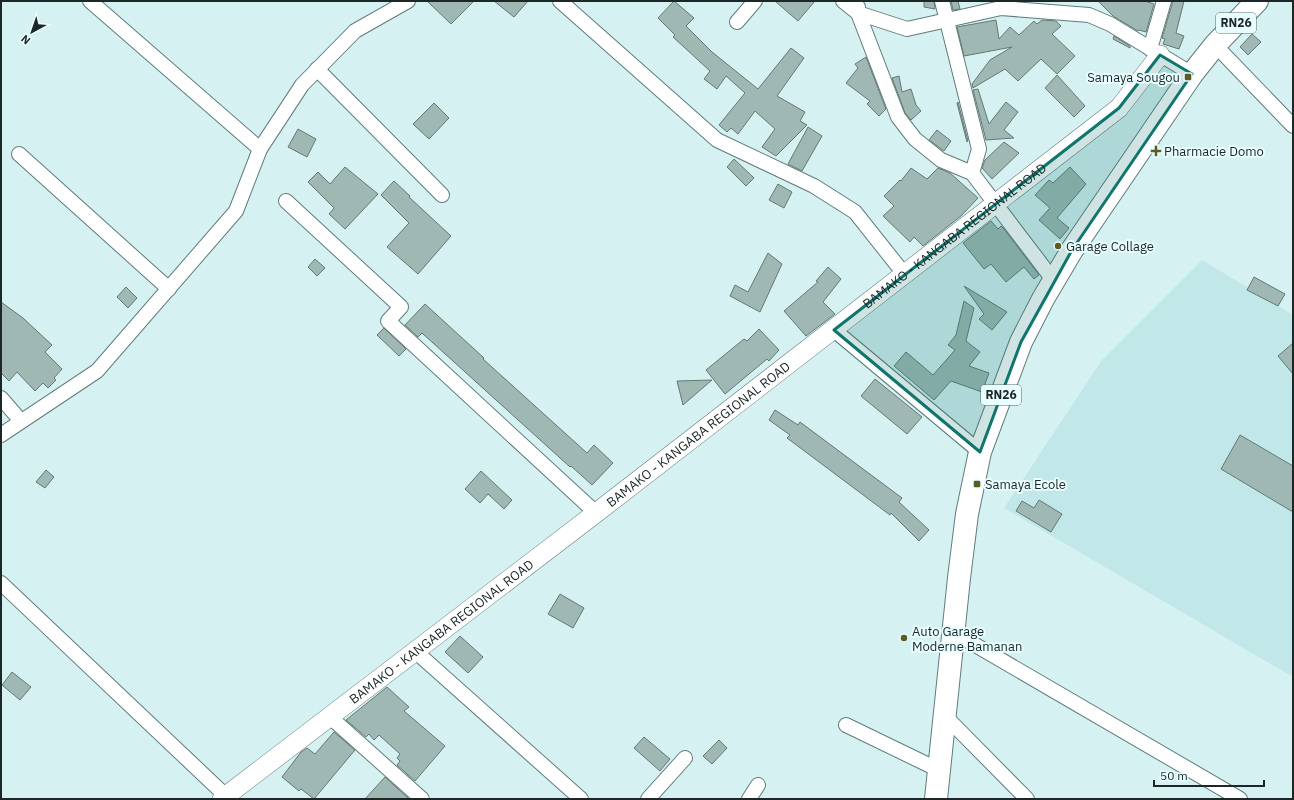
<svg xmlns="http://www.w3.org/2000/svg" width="1294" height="800" viewBox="0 0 1294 800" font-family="'IBM Plex Sans',sans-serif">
	<rect width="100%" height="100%" fill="#d6f1f2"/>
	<polygon fill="#c2e7e9" points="1202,260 1293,315 1293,677 1004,508 1102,360"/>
	<g fill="#9fb8b3" stroke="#627a74">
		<polygon points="427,1 474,1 451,24"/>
		<polygon points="494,1 528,1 514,17"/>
		<polygon points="674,1 694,18 686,26 712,52 758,89 791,48 804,58 777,96 805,112 800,121 807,125 776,156 762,147 775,129 755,111 738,134 731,128 727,132 719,125 745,93 726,76 717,89 704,79 710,71 673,37 675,35 658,18"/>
		<polygon points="775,1 815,1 798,21"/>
		<polygon points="924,1 934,1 935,9 924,7"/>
		<polygon points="951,1 958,1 960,9 953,10"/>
		<polygon points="1098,1 1145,1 1154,4 1146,32 1139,30 1138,31 1113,16"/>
		<polygon points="1173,1 1184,1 1176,33 1184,36 1179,49 1163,44 1165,39 1162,38"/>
		<polygon points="996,20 999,39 1010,27 1019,35 1034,21 1037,24 1042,20 1056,21 1061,26 1052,34 1075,56 1057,74 1041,59 1018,81 1005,69 973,88 972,84 990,60 1012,47 964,56 957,27"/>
		<polygon points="1252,34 1261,42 1248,55 1240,47"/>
		<polygon points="1114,36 1130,46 1130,48 1113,39"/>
		<polygon points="866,57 886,109 879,116 867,104 870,101 846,83 858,68 855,64"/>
		<polygon points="1057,75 1085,106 1074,117 1045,88"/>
		<polygon points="899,76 902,92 911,89 916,105 921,111 911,120 905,113 892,78"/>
		<polygon points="978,89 989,124 1006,102 1018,112 1004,130 1014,138 986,140 973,90"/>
		<polygon points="958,102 968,141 967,142 957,103"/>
		<polygon points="434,103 449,118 429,139 413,124"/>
		<polygon points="808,127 822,136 802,171 788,164"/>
		<polygon points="298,129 316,139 307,157 288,147"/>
		<polygon points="937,130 951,141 944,151 929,140"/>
		<polygon points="1004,142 1019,153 992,179 982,168 985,160"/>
		<polygon points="734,159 754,178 746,186 727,167"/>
		<polygon points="345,167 378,194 345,229 329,214 334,208 308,182 318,172 330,184"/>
		<polygon points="1070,167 1086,184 1057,218 1069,228 1060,239 1039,220 1050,208 1035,195 1049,180 1053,183"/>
		<polygon points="911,168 927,179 938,168 950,173 978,198 961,216 923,246 914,237 910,242 883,216 894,206 884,196 900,180 901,181"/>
		<polygon points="394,181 410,196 409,197 451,236 418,274 387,247 409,223 381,195"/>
		<polygon points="778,184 792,192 784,208 769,200"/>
		<polygon points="991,221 998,229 1001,226 1004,229 1039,275 1034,279 1024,267 1006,282 991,264 984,269 963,243"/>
		<polygon points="768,253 782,264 760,312 730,296 735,285 748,292"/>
		<polygon points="315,259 325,268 317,276 308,267"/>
		<polygon points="828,267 841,279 823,302 835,314 806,336 784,311 818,282 816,281"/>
		<polygon points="1254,277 1285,294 1278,306 1247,290"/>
		<polygon points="964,286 1007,312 992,330 979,319 984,314"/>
		<polygon points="126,287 137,298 128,308 117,297"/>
		<polygon points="964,301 974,308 966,341 980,352 969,366 989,373 982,392 951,381 934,400 894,366 906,352 933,375 955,350 948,345 956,335"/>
		<polygon points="1,302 23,318 52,345 45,352 62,369 54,378 56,380 48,388 43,383 35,391 17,372 9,381 1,373"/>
		<polygon points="425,304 484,358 483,359 587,453 594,445 613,463 592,485 571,466 570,467 422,333 418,337 405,325"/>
		<polygon points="384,328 406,349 399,356 377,335"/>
		<polygon points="759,329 779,350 769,361 767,359 725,394 706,370 744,339 747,341"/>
		<polygon points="1293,343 1293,374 1278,356"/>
		<polygon points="875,379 922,417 907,434 861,396"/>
		<polygon points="712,380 683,405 677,381"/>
		<polygon points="775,410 798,425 800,422 902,498 899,502 929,530 919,541 891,513 890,515 787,438 790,435 769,420"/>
		<polygon points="1240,435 1293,466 1293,512 1221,469"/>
		<polygon points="46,470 54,477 45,488 36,482"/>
		<polygon points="481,471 512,500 504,509 488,494 480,503 465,489"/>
		<polygon points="1039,500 1062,514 1051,532 1016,511 1022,501 1034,508"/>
		<polygon points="560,594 584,608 573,628 548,614"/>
		<polygon points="460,636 483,657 468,673 445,652"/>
		<polygon points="12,672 31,687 20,700 2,685"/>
		<polygon points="387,687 409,707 404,711 445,746 415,781 397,765 400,761 397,758 400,754 379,735 374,740 369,734 366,737 346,720"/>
		<polygon points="334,732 355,750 314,799 301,789 299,791 282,777 301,752 307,748 315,754"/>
		<polygon points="644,737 670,759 660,771 634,748"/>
		<polygon points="719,740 727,748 712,764 703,756"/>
		<polygon points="385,777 409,799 365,799"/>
	</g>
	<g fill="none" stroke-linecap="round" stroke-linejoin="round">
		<g stroke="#627b7c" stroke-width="16">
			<g id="street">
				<polyline points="90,1 260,149"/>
				<polyline points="560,1 717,140 814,186 855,212 905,275"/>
				<polyline points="843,1 858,13 907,29 1001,8 1089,15 1110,24 1192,74"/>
				<polyline points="942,1 979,149 972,173"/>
				<polyline points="858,7 858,13 898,117 915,139 941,160 972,173 1054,281"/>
				<polyline points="737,22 755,1"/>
				<polyline points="1215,45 1293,126"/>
				<polyline points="1150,49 1164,1"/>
				<polyline points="317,69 442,195"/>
				<polyline points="19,154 169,289"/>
				<polyline points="286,201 401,307 388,321 596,513"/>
				<polyline points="834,330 980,452"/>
				<polyline points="1,398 21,421"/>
				<polyline points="1,435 97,371 236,211 260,149 302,85 355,31 408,1"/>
				<polyline points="1,583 226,796"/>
				<polyline points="953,632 1240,799"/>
				<polyline points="415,651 581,799"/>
				<polyline points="944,715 1027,799"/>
				<polyline points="329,716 422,799"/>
				<polyline points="846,725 939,770"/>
				<polyline points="648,799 685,758"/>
				<polyline points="749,799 758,785"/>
			</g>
		</g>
		<g stroke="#627b7c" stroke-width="20">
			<g id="secondary">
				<path id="s1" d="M222,799L596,513L1119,108L1160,55"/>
			</g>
		</g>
		<g stroke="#627b7c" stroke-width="24">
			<polyline id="primary" points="936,799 959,578 967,514 980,452 1021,342 1043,299 1072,250 1192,74 1215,45 1257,1"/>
		</g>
		<use href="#street" stroke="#fff" stroke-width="14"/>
		<use href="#secondary" stroke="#fff" stroke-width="19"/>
		<use href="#primary" stroke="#fff" stroke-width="22"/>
	</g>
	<path fill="#0f766e" fill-opacity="0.2" stroke="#0f766e" stroke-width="3" stroke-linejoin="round" d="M1160,55L1192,74L1072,250L1021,342L980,452L834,330L1119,108Z"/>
	<g fill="#5e5a26" stroke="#e7fdfe" stroke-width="1.5">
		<rect x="1184" y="73" width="8" height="8" rx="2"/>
		<path d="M1154 145h4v4h4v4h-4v4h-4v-4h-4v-4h4z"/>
		<circle cx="1058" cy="246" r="4"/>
		<rect x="973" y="480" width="8" height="8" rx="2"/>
		<circle cx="904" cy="638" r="4"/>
	</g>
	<g text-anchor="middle" stroke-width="4" stroke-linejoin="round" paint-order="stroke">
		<g fill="#e7fdfe" stroke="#5a6768" stroke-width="1">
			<rect x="1216" y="13" width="40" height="20" rx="3"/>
			<rect x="981" y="385" width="40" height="20" rx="3"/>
		</g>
		<g font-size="12" font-weight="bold" fill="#1d2728">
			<text x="1236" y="27">RN26</text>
			<text x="1001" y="399">RN26</text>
		</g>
		<g font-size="13" fill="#1d2728" stroke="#e7fdfe" text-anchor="start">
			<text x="1180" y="82" text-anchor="end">Samaya Sougou</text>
			<text x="1164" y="156">Pharmacie Domo</text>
			<text x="1066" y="251">Garage Collage</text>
			<text x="985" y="489">Samaya Ecole</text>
			<text x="912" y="636">Auto Garage<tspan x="912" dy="15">Moderne Bamanan</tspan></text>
		</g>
		<g font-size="13" fill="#1d2728" stroke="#e7fdfe">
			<text dy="5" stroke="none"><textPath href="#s1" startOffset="924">BAMAKO - KANGABA REGIONAL ROAD</textPath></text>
			<text dy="5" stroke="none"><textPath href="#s1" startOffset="600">BAMAKO - KANGABA REGIONAL ROAD</textPath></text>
			<text dy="5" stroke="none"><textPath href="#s1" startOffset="276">BAMAKO - KANGABA REGIONAL ROAD</textPath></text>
		</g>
	</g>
	<rect width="1294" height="800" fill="none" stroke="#1d2728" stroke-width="4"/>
	<g transform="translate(32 32) rotate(220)" stroke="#e7fdfe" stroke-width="3" paint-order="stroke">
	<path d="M0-3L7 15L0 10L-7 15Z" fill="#1d2728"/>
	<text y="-6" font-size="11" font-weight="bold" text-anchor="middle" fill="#1d2728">N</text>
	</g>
	<path d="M1154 780v6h110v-6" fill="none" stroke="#1d2728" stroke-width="2"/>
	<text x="1160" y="780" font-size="12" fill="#1d2728" stroke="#e7fdfe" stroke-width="3" paint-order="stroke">50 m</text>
</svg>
